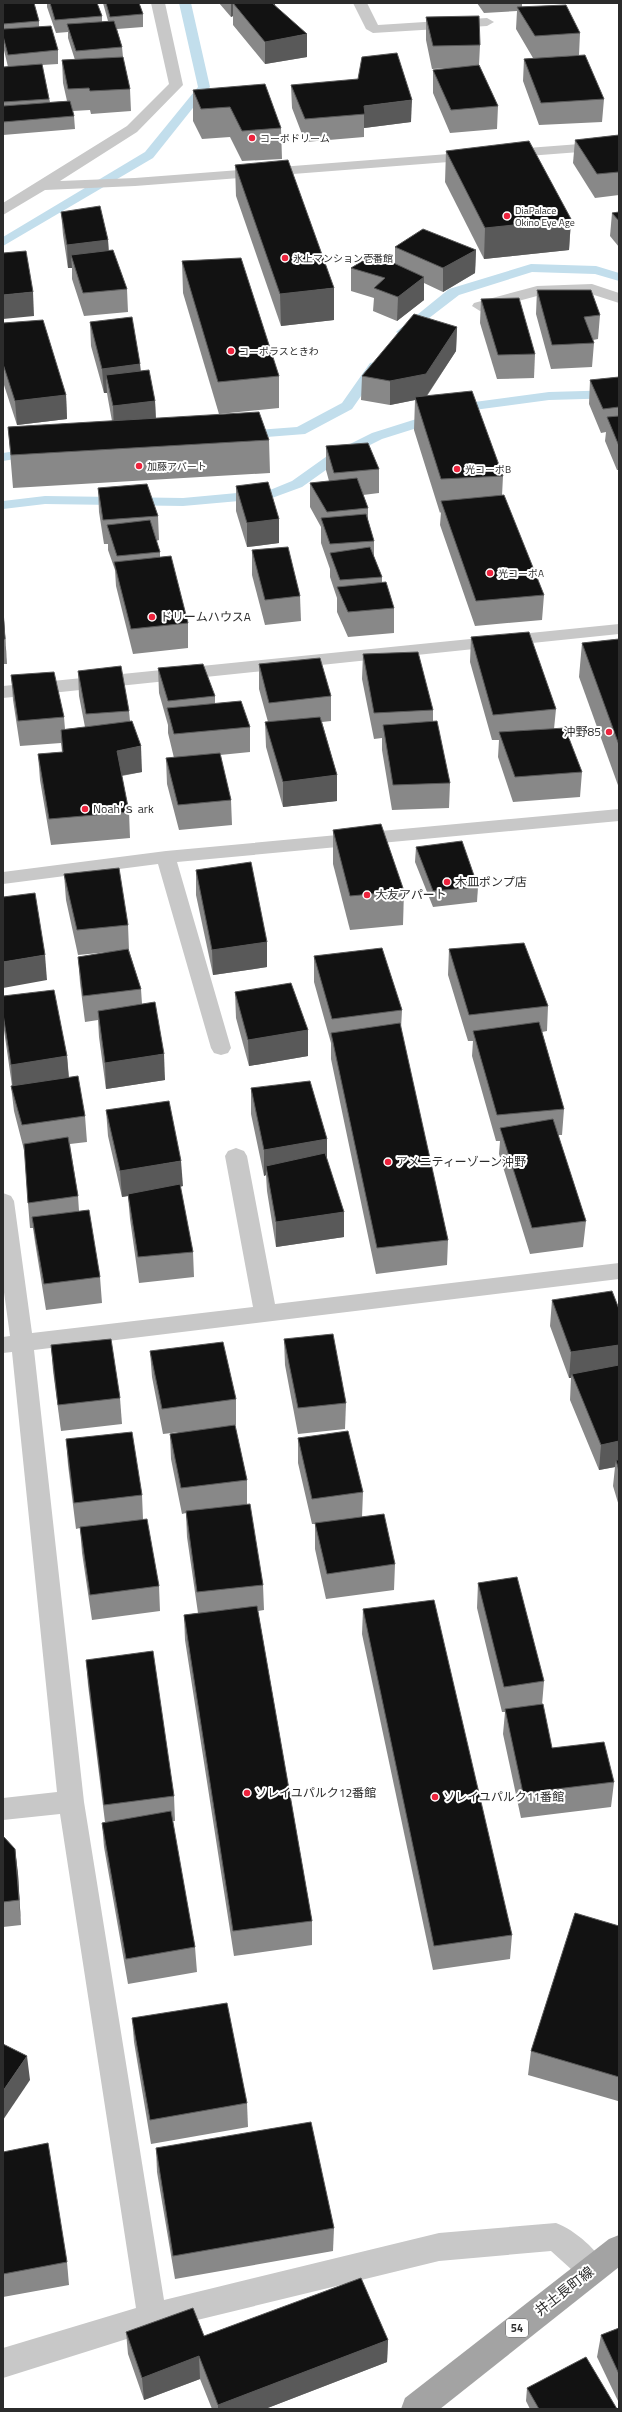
<svg xmlns="http://www.w3.org/2000/svg" width="622" height="2412" viewBox="0 0 622 2412" font-family="'Titillium Web','Noto Sans JP',sans-serif">
	<rect width="100%" height="100%" fill="#fff"/>
	<g fill="none" stroke-linecap="round" stroke-linejoin="round">
		<g fill="#c2deec" fill-rule="evenodd">
			<polygon points="179,3 191,3 210,87 208,89 153,158 3,246 3,237 145,152 198,87"/>
			<polygon points="531,264 596,266 619,273 619,281 595,274 532,272 459,295 407,335 402,336 396,332 449,289"/>
			<polygon points="375,362 382,366 352,409 305,434 242,439 235,435 242,431 297,427 342,403 370,363"/>
			<polygon points="619,390 619,398 549,400 474,410 382,439 340,460 302,487 272,498 183,506 45,504 3,509 3,501 45,496 183,498 270,490 292,481 330,454 372,433 467,403 549,392"/>
			<polygon points="34,448 41,452 39,455 3,461 3,453"/>
		</g>
		<polygon fill="#c8c8c8" fill-rule="evenodd" points="353,3 367,3 378,25 487,18 494,22 487,26 373,33 366,29"/>
		<g fill="#c8c8c8" fill-rule="evenodd">
			<polygon points="151,3 165,3 183,85 137,132 60,181 135,178 619,141 619,149 135,186 45,190 3,215 3,203 127,126 169,84"/>
			<polygon points="592,284 619,293 619,303 591,294 537,296 480,311 472,306 474,303 537,286"/>
			<polygon points="619,624 619,634 3,698 3,686"/>
			<polygon points="619,809 619,821 177,862 231,1048 228,1053 221,1055 214,1053 211,1048 158,864 3,884 3,872 166,851"/>
			<path d="M236,1148L244,1151L247,1156L275,1304L619,1263V1279L34,1350L84,1802L164,2300L439,2233L556,2223C575,2230 599,2251 607,2269L602,2279L592,2283L582,2279L551,2251L439,2261L152,2331L3,2378V2348L136,2308L60,1814L3,1820V1798L57,1792L12,1352L3,1353V1337L10,1336L3,1285V1193L11,1196L14,1201L32,1333L253,1307L225,1156L228,1151Z"/>
		</g>
		<polygon fill="#a3a3a3" fill-rule="evenodd" points="619,2235 619,2267 440,2409 401,2409 405,2398 609,2239"/>
	</g>
	<g fill="#888">
		<polygon points="3,3 39,21 39,26 58,50 58,64 42,65 50,102 67,101 63,83 62,60 75,60 68,38 68,32 56,33 47,7 47,3 97,3 102,16 102,22 108,21 103,3 139,3 143,14 143,27 117,29 122,47 123,57 130,89 131,111 91,114 90,110 73,111 74,116 75,129 3,135 3,67 8,67 3,46"/>
		<polygon points="219,3 275,3 275,5 307,57 265,64 233,25 233,16 231,17"/>
		<polygon points="477,3 522,3 522,7 580,33 579,55 547,58 604,99 602,122 539,125 523,81 524,59 533,58 516,29 517,11 484,13"/>
		<polygon points="426,17 480,45 479,65 498,106 497,129 450,133 433,93 433,70 452,68 432,69 426,40"/>
		<polygon points="291,85 411,122 364,128 364,137 305,142 292,108"/>
		<polygon points="193,90 281,128 282,159 242,161 230,137 202,139 193,121"/>
		<polygon points="619,135 619,195 595,198 573,163 575,140"/>
		<polygon points="446,151 571,219 569,250 484,259 445,182"/>
		<polygon points="235,165 334,320 281,326 236,196"/>
		<polygon points="61,212 108,240 109,251 127,289 128,312 84,316 72,279 72,268 68,268 63,235"/>
		<polygon points="619,212 619,247 610,236 612,213"/>
		<polygon points="395,247 476,250 475,273 443,292 424,283 424,300 397,321 373,311 374,298 351,291 351,268 395,263"/>
		<polygon points="182,261 279,376 279,408 219,414 183,293"/>
		<polygon points="537,290 600,315 598,339 593,340 594,343 592,367 551,369 536,314"/>
		<polygon points="481,299 535,354 534,378 497,379 480,323"/>
		<polygon points="90,322 140,364 141,371 155,401 156,418 269,440 270,473 13,488 8,427 112,421 108,399 107,393 104,393 91,346"/>
		<polygon points="3,323 66,395 67,419 17,425 3,382"/>
		<polygon points="457,327 456,351 427,396 503,476 502,496 544,595 542,620 475,626 440,525 441,512 440,513 414,430 415,400 390,405 361,400 362,376"/>
		<polygon points="619,377 619,470 617,470 605,441 606,432 601,433 589,404 590,380"/>
		<polygon points="326,446 379,469 379,493 363,495 368,508 368,520 374,541 374,557 382,577 382,583 394,608 394,633 348,637 337,612 337,598 330,577 330,569 321,543 321,527 310,507 310,483 329,481 326,470"/>
		<polygon points="236,486 279,519 279,543 247,547 236,511"/>
		<polygon points="98,488 158,516 159,540 156,541 160,552 160,557 188,623 188,648 133,654 116,586 115,570 108,550 108,544 104,544 99,512"/>
		<polygon points="252,550 300,596 301,621 265,625 252,575"/>
		<polygon points="3,605 7,664 3,664"/>
		<polygon points="471,637 556,709 554,729 582,772 580,797 513,802 498,757 499,740 492,740 470,662"/>
		<polygon points="619,639 619,788 579,677 582,643"/>
		<polygon points="363,654 433,710 433,721 450,783 449,808 392,810 382,750 382,738 374,739 362,679"/>
		<polygon points="259,664 331,696 331,721 322,722 337,775 337,801 283,807 266,747 265,722 268,722 259,689"/>
		<polygon points="158,668 215,696 215,703 250,727 250,752 220,755 231,800 232,825 179,830 167,784 166,758 174,758 168,733 168,725 159,693"/>
		<polygon points="78,671 129,711 130,721 142,772 122,776 129,812 130,838 51,845 40,780 38,754 62,752 61,743 20,746 13,700 11,675 64,717 65,729 85,727 79,696"/>
		<polygon points="333,830 404,891 403,925 350,930 333,864"/>
		<polygon points="416,847 478,887 477,902 433,907 415,862"/>
		<polygon points="196,870 267,942 267,967 213,975 196,895"/>
		<polygon points="64,874 128,925 129,950 141,989 142,1004 165,1080 106,1089 99,1037 98,1020 85,1022 80,983 78,957 109,952 78,955 66,900"/>
		<polygon points="449,949 548,1006 547,1031 542,1032 564,1109 562,1135 558,1135 586,1221 583,1247 530,1254 499,1154 500,1141 496,1141 472,1056 473,1041 468,1041 448,975"/>
		<polygon points="314,956 402,1010 401,1029 448,1240 447,1265 376,1274 331,1059 331,1043 314,982"/>
		<polygon points="235,992 308,1030 308,1056 249,1066 236,1018"/>
		<polygon points="3,996 67,1056 69,1077 85,1116 87,1142 70,1144 78,1196 79,1211 100,1277 102,1303 46,1310 35,1242 33,1228 30,1228 28,1203 25,1150 24,1150 14,1111 11,1086 12,1086 3,1023"/>
		<polygon points="251,1088 327,1139 327,1160 344,1212 344,1237 276,1247 267,1191 266,1175 264,1176 251,1114"/>
		<polygon points="106,1110 183,1186 180,1187 193,1252 194,1277 139,1283 130,1219 128,1196 122,1197 108,1136"/>
		<polygon points="552,1300 619,1309 619,1506 613,1486 615,1467 599,1470 570,1400 571,1378 569,1378 550,1326"/>
		<polygon points="284,1339 346,1403 345,1429 298,1434 285,1365"/>
		<polygon points="51,1345 120,1398 122,1424 61,1431 53,1371"/>
		<polygon points="150,1351 236,1399 236,1425 235,1425 247,1480 247,1505 263,1585 264,1610 258,1611 312,1921 312,1945 234,1956 185,1640 184,1615 198,1613 187,1537 186,1513 182,1514 171,1459 170,1434 180,1432 163,1434 152,1377"/>
		<polygon points="298,1438 363,1492 362,1517 395,1564 394,1590 326,1599 315,1549 315,1524 312,1524 298,1463"/>
		<polygon points="66,1439 142,1495 143,1519 159,1586 160,1611 92,1620 82,1553 80,1528 76,1529 68,1465"/>
		<polygon points="478,1583 544,1681 542,1705 552,1748 614,1782 611,1807 521,1818 503,1734 505,1712 502,1712 477,1608"/>
		<polygon points="363,1609 512,1935 510,1959 433,1970 362,1634"/>
		<polygon points="86,1660 174,1796 175,1821 172,1821 195,1947 197,1972 128,1984 104,1847 102,1823 105,1822 88,1685"/>
		<polygon points="3,1836 15,1849 18,1874 21,1925 3,1927"/>
		<polygon points="619,1926 619,2099 618,2101 528,2075 531,2051"/>
		<polygon points="132,2018 247,2103 248,2127 151,2144 134,2042"/>
		<polygon points="156,2148 334,2228 333,2251 175,2279 157,2172"/>
		<polygon points="3,2152 67,2262 69,2285 3,2297"/>
		<polygon points="619,2328 619,2403 597,2357 601,2335"/>
		<polygon points="126,2332 204,2336 388,2340 387,2362 265,2409 212,2409 200,2379 144,2400 128,2354"/>
		<polygon points="527,2388 617,2409 530,2409 526,2401"/>
	</g>
	<g fill="#595959">
		<polygon points="231,3 275,3 275,10 233,3 233,16 231,17"/>
		<polygon points="307,34 307,57 265,64 265,42"/>
		<polygon points="412,100 411,122 364,128 364,106"/>
		<polygon points="571,219 569,250 484,259 485,228"/>
		<polygon points="108,240 109,264 71,255 72,268 68,268 67,245"/>
		<polygon points="476,250 475,273 443,292 443,268"/>
		<polygon points="424,277 424,300 397,321 398,297"/>
		<polygon points="334,288 334,320 281,326 280,294"/>
		<polygon points="33,292 34,316 3,319 3,295"/>
		<polygon points="457,327 456,351 425,398 415,397 415,400 390,405 390,381"/>
		<polygon points="140,364 141,388 106,375 107,393 104,393 102,369"/>
		<polygon points="66,395 67,419 17,425 15,401"/>
		<polygon points="155,401 156,425 114,430 113,406"/>
		<polygon points="279,519 279,543 247,547 247,523"/>
		<polygon points="3,605 7,664 5,639"/>
		<polygon points="141,746 142,772 118,776 117,751"/>
		<polygon points="337,775 337,801 283,807 283,782"/>
		<polygon points="267,942 267,967 213,975 212,950"/>
		<polygon points="45,955 47,980 3,988 3,962"/>
		<polygon points="308,1030 308,1056 249,1066 248,1040"/>
		<polygon points="164,1054 165,1080 106,1089 105,1063"/>
		<polygon points="67,1056 69,1082 13,1091 11,1065"/>
		<polygon points="327,1139 327,1165 266,1166 266,1175 264,1176 264,1150"/>
		<polygon points="181,1161 183,1186 122,1197 120,1171"/>
		<polygon points="344,1212 344,1237 276,1247 276,1222"/>
		<polygon points="619,1345 619,1370 572,1374 571,1378 569,1378 571,1352"/>
		<polygon points="619,1441 619,1467 616,1460 615,1467 599,1470 601,1445"/>
		<polygon points="15,1849 18,1874 21,1925 19,1900"/>
		<polygon points="27,2056 30,2080 3,2120 3,2091"/>
		<polygon points="388,2340 387,2362 265,2409 218,2409 218,2405"/>
		<polygon points="199,2356 200,2379 144,2400 142,2378"/>
	</g>
	<g fill="#121212" stroke="#595959">
		<polygon points="3,3 34,3 39,21 3,24"/>
		<polygon points="50,3 97,3 102,16 55,20"/>
		<polygon points="106,3 139,3 143,14 110,17"/>
		<polygon points="233,3 272,3 307,34 265,42"/>
		<polygon points="566,5 580,33 535,36 517,7"/>
		<polygon points="479,16 480,45 433,46 426,17"/>
		<polygon points="114,21 122,47 76,51 67,24"/>
		<polygon points="51,26 58,50 8,55 3,36 3,29"/>
		<polygon points="397,53 412,100 364,106 365,114 305,119 291,85 358,79 362,57"/>
		<polygon points="585,55 604,99 541,103 524,59"/>
		<polygon points="123,57 130,89 90,91 89,88 68,89 62,60"/>
		<polygon points="42,64 49,99 3,102 3,67"/>
		<polygon points="479,65 498,106 451,110 433,70"/>
		<polygon points="265,84 281,128 242,131 230,107 201,109 193,90"/>
		<polygon points="70,101 74,116 3,122 3,106"/>
		<polygon points="619,135 619,172 597,174 575,140"/>
		<polygon points="529,141 571,219 485,228 446,151"/>
		<polygon points="288,160 334,288 280,294 235,165"/>
		<polygon points="100,206 108,240 67,245 61,212"/>
		<polygon points="619,212 619,221 612,213"/>
		<polygon points="423,229 476,250 443,268 395,247"/>
		<polygon points="113,250 127,289 83,293 71,255"/>
		<polygon points="26,251 33,292 3,295 3,253"/>
		<polygon points="374,254 424,277 398,297 374,288 385,278 351,268"/>
		<polygon points="241,258 279,376 218,382 182,261"/>
		<polygon points="537,290 591,290 600,315 584,317 594,343 552,345"/>
		<polygon points="519,298 535,354 498,355 481,299"/>
		<polygon points="414,314 457,327 426,374 390,381 362,376"/>
		<polygon points="132,317 140,364 102,369 90,322"/>
		<polygon points="43,320 66,395 15,401 3,364 3,323"/>
		<polygon points="149,370 155,401 113,406 106,375"/>
		<polygon points="619,377 619,407 603,409 590,380"/>
		<polygon points="472,391 503,476 441,479 415,397"/>
		<polygon points="259,412 269,440 11,455 8,427"/>
		<polygon points="619,416 619,446 607,417"/>
		<polygon points="368,443 379,469 334,473 326,446"/>
		<polygon points="357,478 368,508 327,512 310,483"/>
		<polygon points="268,482 279,519 247,523 236,486"/>
		<polygon points="147,484 158,516 103,520 98,488"/>
		<polygon points="504,495 544,595 476,601 441,501"/>
		<polygon points="366,514 374,541 330,544 321,518"/>
		<polygon points="150,520 160,552 117,556 107,525"/>
		<polygon points="288,547 300,596 265,600 252,550"/>
		<polygon points="370,547 382,577 340,580 330,553"/>
		<polygon points="171,556 188,623 131,629 114,562"/>
		<polygon points="386,582 394,608 348,612 337,587"/>
		<polygon points="3,610 5,639 3,639"/>
		<polygon points="529,632 556,709 493,715 471,637"/>
		<polygon points="619,639 619,745 582,643"/>
		<polygon points="418,652 433,710 374,713 363,654"/>
		<polygon points="320,658 331,696 269,703 259,664"/>
		<polygon points="203,664 215,696 168,701 158,668"/>
		<polygon points="121,666 129,711 86,714 78,671"/>
		<polygon points="54,672 64,717 18,721 11,675"/>
		<polygon points="241,701 250,727 174,734 167,708"/>
		<polygon points="320,717 337,775 283,782 265,722"/>
		<polygon points="132,721 141,746 117,751 129,812 49,819 38,754 63,752 61,730"/>
		<polygon points="437,721 450,783 393,785 383,725"/>
		<polygon points="565,728 582,772 515,777 499,732"/>
		<polygon points="220,753 231,800 178,805 166,758"/>
		<polygon points="381,824 404,891 350,896 333,830"/>
		<polygon points="462,841 478,887 433,891 416,847"/>
		<polygon points="251,862 267,942 212,950 196,870"/>
		<polygon points="119,868 128,925 77,930 64,874"/>
		<polygon points="35,893 45,955 3,962 3,897"/>
		<polygon points="524,943 548,1006 469,1015 449,949"/>
		<polygon points="382,948 402,1010 332,1019 314,956"/>
		<polygon points="128,949 141,989 83,996 78,957"/>
		<polygon points="291,983 308,1030 248,1040 235,992"/>
		<polygon points="54,990 67,1056 11,1065 3,1014 3,996"/>
		<polygon points="155,1002 164,1054 105,1063 98,1011"/>
		<polygon points="539,1022 564,1109 497,1115 473,1031"/>
		<polygon points="400,1023 448,1240 377,1248 331,1033"/>
		<polygon points="78,1076 85,1116 22,1125 11,1086"/>
		<polygon points="310,1081 327,1139 264,1150 251,1088"/>
		<polygon points="169,1101 181,1161 120,1171 106,1110"/>
		<polygon points="553,1119 586,1221 532,1228 500,1128"/>
		<polygon points="68,1137 78,1196 28,1203 24,1144"/>
		<polygon points="325,1153 344,1212 276,1222 266,1166"/>
		<polygon points="180,1184 193,1252 138,1257 128,1194"/>
		<polygon points="89,1210 100,1277 44,1284 32,1217"/>
		<polygon points="612,1291 619,1309 619,1345 571,1352 552,1300"/>
		<polygon points="333,1334 346,1403 298,1408 284,1339"/>
		<polygon points="111,1339 120,1398 58,1405 51,1345"/>
		<polygon points="223,1342 236,1399 162,1409 150,1351"/>
		<polygon points="619,1365 619,1441 601,1445 572,1374"/>
		<polygon points="235,1425 247,1480 181,1488 170,1434"/>
		<polygon points="348,1431 363,1492 312,1499 298,1438"/>
		<polygon points="132,1432 142,1495 74,1503 66,1439"/>
		<polygon points="616,1460 619,1460 619,1471"/>
		<polygon points="250,1504 263,1585 197,1592 186,1511"/>
		<polygon points="384,1514 395,1564 327,1574 315,1523"/>
		<polygon points="147,1519 159,1586 90,1595 80,1527"/>
		<polygon points="517,1577 544,1681 504,1687 478,1583"/>
		<polygon points="434,1600 512,1935 434,1946 363,1609"/>
		<polygon points="257,1606 312,1921 233,1931 184,1615"/>
		<polygon points="153,1651 174,1796 104,1805 86,1660"/>
		<polygon points="543,1704 552,1748 604,1742 614,1782 523,1793 505,1709"/>
		<polygon points="171,1811 195,1947 126,1959 102,1823"/>
		<polygon points="3,1836 15,1849 19,1900 3,1902"/>
		<polygon points="575,1913 619,1926 619,2077 531,2051"/>
		<polygon points="227,2003 247,2103 150,2120 132,2018"/>
		<polygon points="3,2044 27,2056 3,2091"/>
		<polygon points="311,2122 334,2228 173,2256 156,2148"/>
		<polygon points="48,2143 67,2262 3,2274 3,2152"/>
		<polygon points="361,2278 388,2340 218,2405 199,2356 142,2378 126,2332 193,2308 204,2336"/>
		<polygon points="619,2328 619,2374 601,2335"/>
		<polygon points="586,2357 617,2409 539,2409 527,2388"/>
	</g>
	<g fill="#ed233d" stroke="#fff" stroke-width="1.5">
		<circle cx="252" cy="138" r="4"/>
		<circle cx="507" cy="216" r="4"/>
		<circle cx="285" cy="258" r="4"/>
		<circle cx="231" cy="351" r="4"/>
		<circle cx="139" cy="466" r="4"/>
		<circle cx="457" cy="469" r="4"/>
		<circle cx="490" cy="573" r="4"/>
		<circle cx="152" cy="617" r="4"/>
		<circle cx="609" cy="732" r="4"/>
		<circle cx="85" cy="809" r="4"/>
		<circle cx="447" cy="882" r="4"/>
		<circle cx="367" cy="895" r="4"/>
		<circle cx="388" cy="1162" r="4"/>
		<circle cx="247" cy="1793" r="4"/>
		<circle cx="435" cy="1797" r="4"/>
	</g>
	<g text-anchor="middle" stroke-width="4" stroke-linejoin="round" paint-order="stroke">
		<g font-size="10" fill="#2b2b2b" stroke="#fff" text-anchor="start">
			<text x="260" y="142">コーポドリーム</text>
			<text x="515" y="214">DiaPalace<tspan x="515" dy="12">Okino Eye Age</tspan></text>
			<text x="293" y="262">氷上マンション壱番館</text>
			<text x="239" y="355">コーポラスときわ</text>
			<text x="147" y="470">加藤アパート</text>
			<text x="465" y="473">光コーポB</text>
			<text x="498" y="577">光コーポA</text>
		</g>
		<rect fill="#fff" stroke="#6b6b6b" stroke-width="1" x="506" y="2319" width="22" height="18" rx="3"/>
		<g font-size="11" font-weight="bold" fill="#2b2b2b">
			<text x="517" y="2332">54</text>
		</g>
		<g font-size="12" fill="#2b2b2b" stroke="#fff" text-anchor="start">
			<text x="160" y="621">ドリームハウスA</text>
			<text x="601" y="736" text-anchor="end">沖野85</text>
			<text x="93" y="813">Noah′ｓ ark</text>
			<text x="455" y="886">木皿ポンプ店</text>
			<text x="375" y="899">大友アパート</text>
			<text x="396" y="1166">アメニティーゾーン沖野</text>
			<text x="255" y="1797">ソレイユパルク12番館</text>
			<text x="443" y="1801">ソレイユパルク11番館</text>
		</g>
		<g font-size="14" fill="#2b2b2b" stroke="#fff">
			<text transform="translate(564 2291) rotate(-38)" y="5">井土長町線</text>
		</g>
	</g>
	<rect width="622" height="2412" fill="none" stroke="#2b2b2b" stroke-width="8"/>
</svg>
